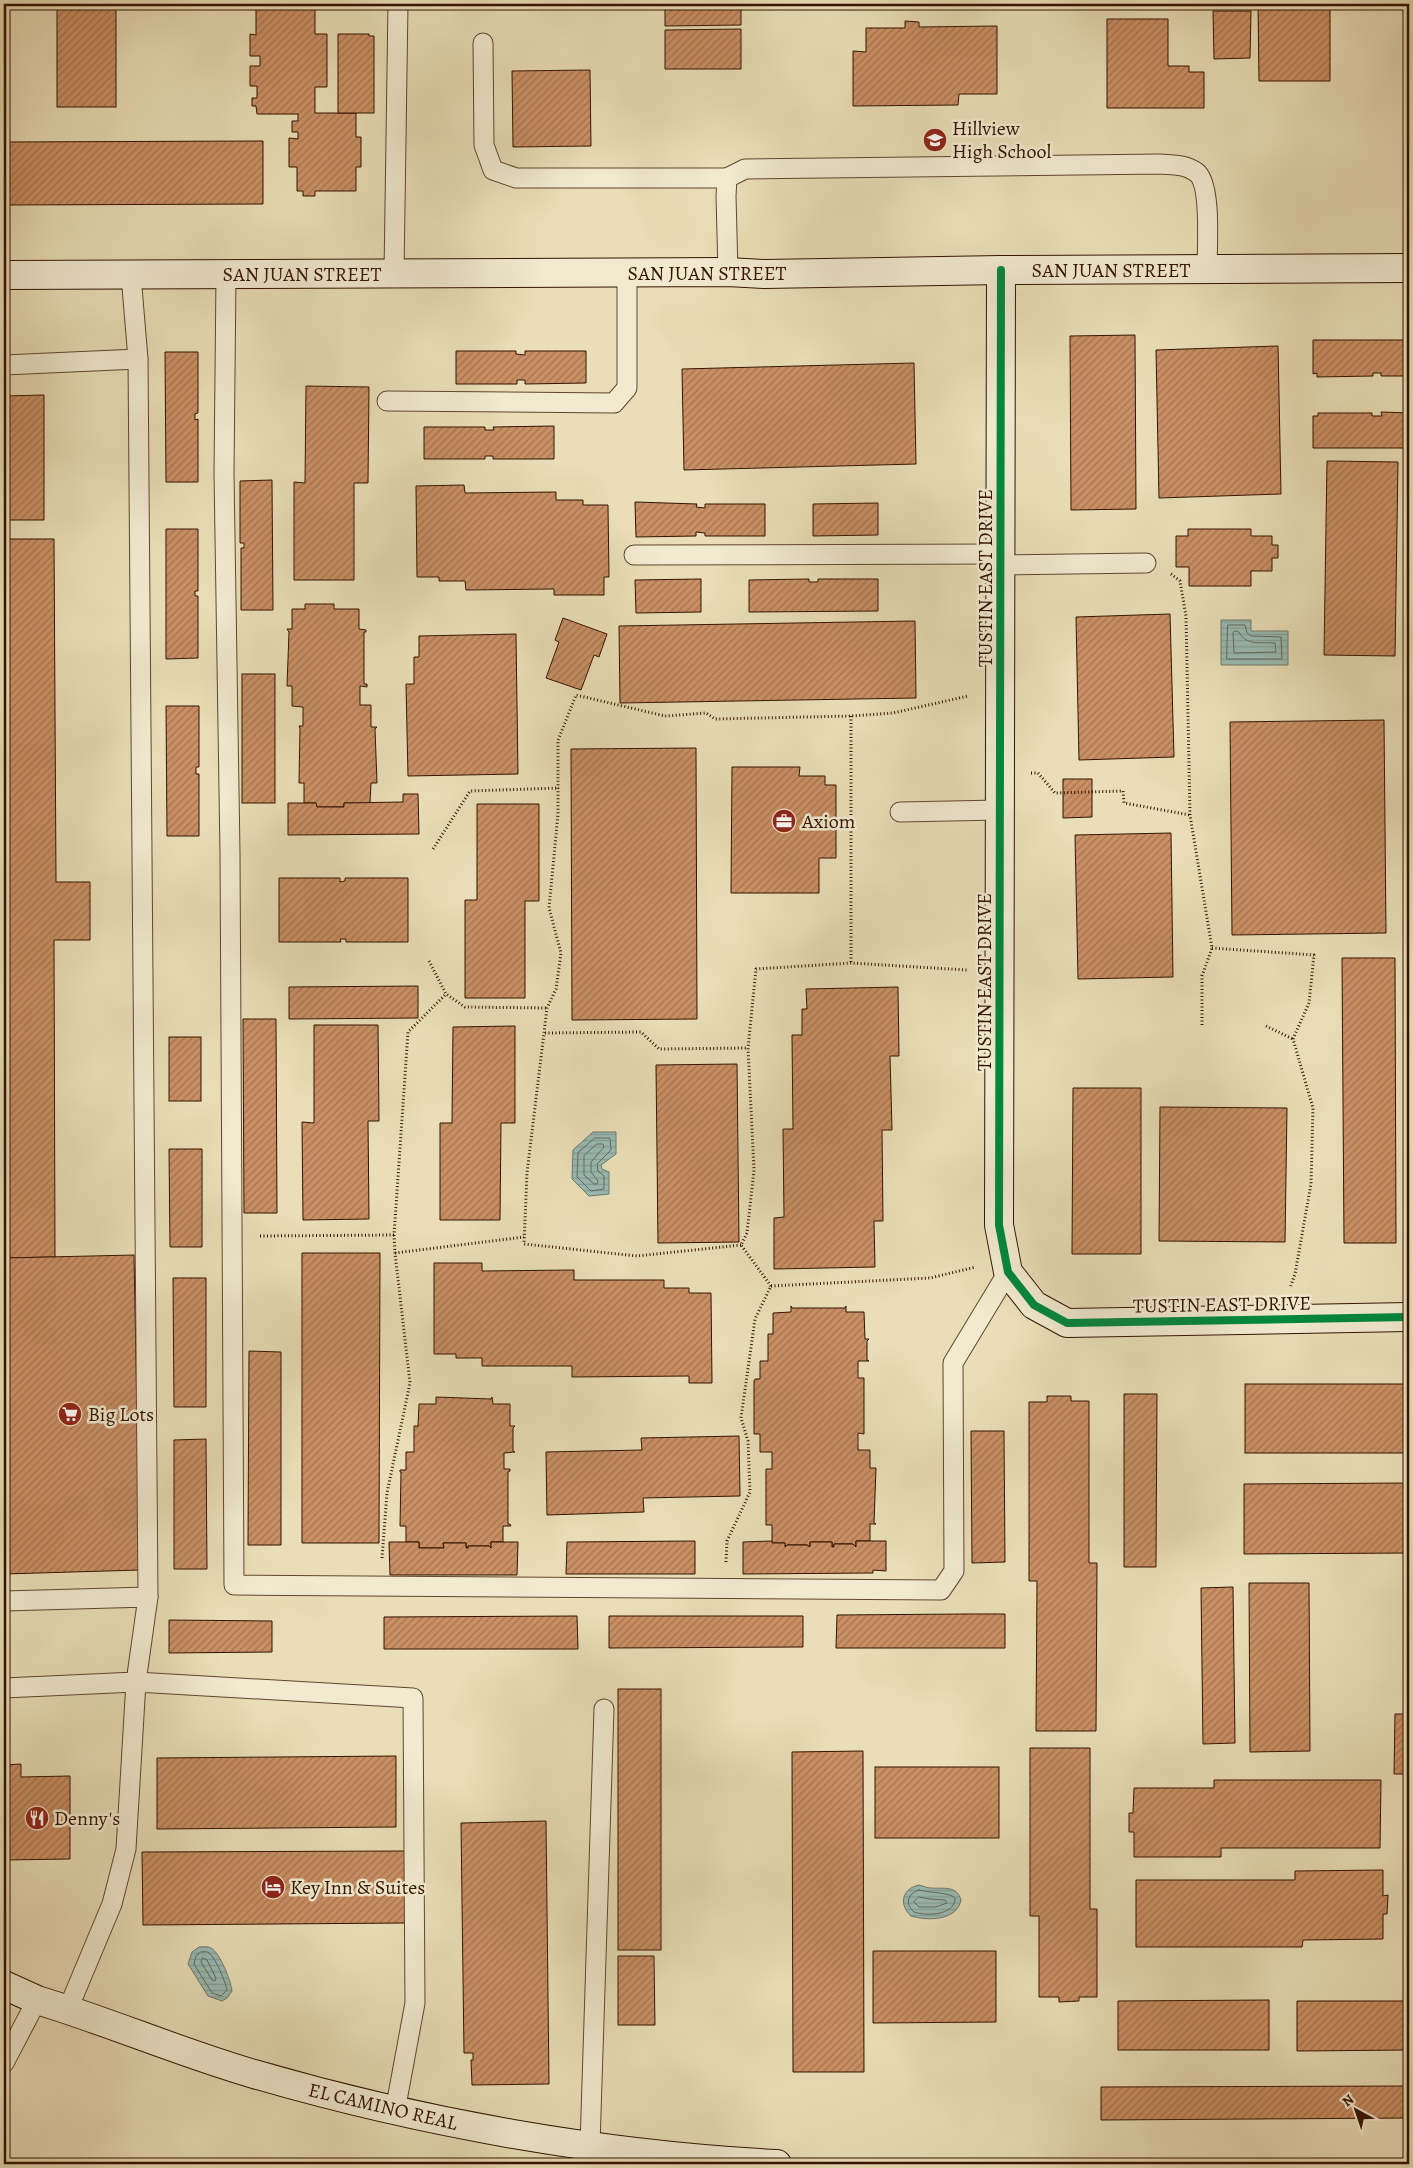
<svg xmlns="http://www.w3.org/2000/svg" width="1413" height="2168" viewBox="0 0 1413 2168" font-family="Alegreya,serif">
	<defs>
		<pattern id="water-rules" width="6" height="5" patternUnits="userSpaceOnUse" patternTransform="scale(1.25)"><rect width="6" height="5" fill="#98bbb4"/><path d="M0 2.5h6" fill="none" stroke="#83a099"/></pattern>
		<pattern id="building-hatch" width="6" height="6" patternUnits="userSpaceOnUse" patternTransform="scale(1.25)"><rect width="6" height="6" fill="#ca9065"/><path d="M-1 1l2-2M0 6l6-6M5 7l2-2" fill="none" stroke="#a57451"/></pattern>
	</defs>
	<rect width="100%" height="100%" fill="#e9deb7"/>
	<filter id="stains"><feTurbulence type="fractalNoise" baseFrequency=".004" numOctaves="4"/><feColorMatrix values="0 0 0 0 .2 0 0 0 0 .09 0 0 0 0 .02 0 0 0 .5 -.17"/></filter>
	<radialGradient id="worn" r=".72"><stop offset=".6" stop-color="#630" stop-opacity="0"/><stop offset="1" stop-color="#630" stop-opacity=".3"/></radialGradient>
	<g fill="url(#water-rules)" stroke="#70786c">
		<polygon points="1221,620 1251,620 1251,631 1288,631 1288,665 1221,665"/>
		<polygon points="593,1132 616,1132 616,1154 601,1165 602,1169 609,1172 609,1194 589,1196 572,1179 573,1150"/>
		<path d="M919,1885C923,1886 927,1888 931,1888C943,1889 957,1885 961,1900C957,1921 927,1921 911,1916C899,1905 901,1889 919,1885Z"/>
		<path d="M199,1947C203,1947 208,1946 211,1948C220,1953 231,1981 232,1991L227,1998L222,2001L208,1996L188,1964L192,1952Z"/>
	</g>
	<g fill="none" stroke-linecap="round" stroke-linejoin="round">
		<g stroke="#66675a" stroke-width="1">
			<polygon points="1228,625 1245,625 1247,633 1251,636 1281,637 1282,659 1227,659"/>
			<path d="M1235,631L1239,632C1246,646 1261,642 1275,643L1276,652L1234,653L1233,633Z"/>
			<polygon points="595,1138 610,1138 611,1150 597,1164 598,1171 604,1176 604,1189 591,1191 577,1177 578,1153"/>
			<polygon points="597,1144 603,1144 604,1147 591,1162 591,1172 598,1181 597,1184 594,1184 584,1175 584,1156"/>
			<path d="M919,1890C929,1893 949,1892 955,1898C955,1916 926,1916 914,1912C905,1904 907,1894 919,1890Z"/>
			<polygon points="919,1897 930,1899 945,1900 947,1903 936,1907 919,1907 914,1902"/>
			<path d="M201,1952C204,1952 207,1951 209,1953C215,1957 226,1983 227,1990L221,1996L212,1993L194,1964L196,1956Z"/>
			<polygon points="203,1958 207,1960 216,1978 215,1981 212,1980 201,1962"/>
		</g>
	</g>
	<g fill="url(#building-hatch)" stroke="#331301">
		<rect x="57" y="4" width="59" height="103"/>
		<polygon points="665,4 741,4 741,25 665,26"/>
		<polygon points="774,4 848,4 848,5 774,6"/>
		<rect x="903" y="4" width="73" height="2"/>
		<polygon points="1258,4 1330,4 1330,81 1259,81"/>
		<polygon points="256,7 315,7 315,34 327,34 327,87 315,87 315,113 356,113 356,137 361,137 361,167 356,167 356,191 315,191 315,196 303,196 303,191 297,191 297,167 289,167 289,138 298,139 298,132 292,132 292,121 298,121 298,114 257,114 256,106 252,106 252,98 257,98 257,86 250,86 250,66 260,66 260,56 250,56 250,34 256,35"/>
		<polygon points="1213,11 1251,11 1250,58 1214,59"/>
		<polygon points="1107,19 1168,19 1168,66 1189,66 1189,72 1204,72 1204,108 1107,108"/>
		<polygon points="905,21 919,22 919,27 997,26 997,94 959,94 958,105 853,106 853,51 866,52 866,28 905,28"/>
		<polygon points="741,29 741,69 665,69 665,30"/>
		<polygon points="338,34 369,34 369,36 374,36 374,113 338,113"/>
		<polygon points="590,70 591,146 513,147 512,71"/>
		<polygon points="263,141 263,204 4,205 4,142"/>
		<polygon points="1135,335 1136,509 1071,510 1070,336"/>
		<polygon points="1313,340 1409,340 1409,376 1381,376 1381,373 1373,373 1373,376 1317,377 1317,373 1313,374"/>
		<polygon points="1278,346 1281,494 1159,498 1156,350"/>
		<polygon points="456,351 516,351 516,354 525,355 525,351 586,351 586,383 525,384 525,380 517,380 517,384 456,384"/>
		<polygon points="165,352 198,352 198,413 195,414 195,420 198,419 198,482 166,482"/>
		<polygon points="914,363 916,464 684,470 682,369"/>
		<polygon points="306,386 369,387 368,483 354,483 354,580 294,580 294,482 305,483"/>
		<polygon points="44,395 44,520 4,520 4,396"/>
		<polygon points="1381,412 1409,413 1409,448 1313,448 1313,416 1318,416 1318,413 1372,413 1372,416 1382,416"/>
		<polygon points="554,426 554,459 493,459 493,456 485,456 485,459 424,459 424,427 485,427 485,430 494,430 493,427"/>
		<polygon points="1327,461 1398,462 1395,656 1324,655"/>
		<polygon points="272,480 273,610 241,610 241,548 244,548 244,543 240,543 240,481"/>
		<polygon points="464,485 465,493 556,492 556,500 583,500 583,505 608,505 609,577 604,577 604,595 554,595 554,589 466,590 465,581 439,581 439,577 417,577 416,486"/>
		<polygon points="635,502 697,504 696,507 705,508 705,504 765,504 765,536 705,536 705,533 696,532 696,536 636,537"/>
		<polygon points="878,503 878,535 813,536 813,504"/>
		<polygon points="166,529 198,529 198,591 195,591 195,596 198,596 198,658 166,659"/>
		<polygon points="1188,529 1251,529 1251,536 1272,536 1272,545 1278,545 1278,558 1272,558 1272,571 1251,571 1251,586 1189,586 1189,567 1176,567 1176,536 1188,536"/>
		<polygon points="4,539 54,539 56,882 90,882 90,940 54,940 55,1257 4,1258"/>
		<polygon points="701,579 701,612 636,613 635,580"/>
		<polygon points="809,579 809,582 818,582 818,579 878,579 878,611 749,612 749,580"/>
		<polygon points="305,604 334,604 334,609 359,609 359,629 366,630 366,632 364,632 364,684 367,684 367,687 360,686 360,705 371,705 371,727 377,727 375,729 377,783 371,783 370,803 344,803 344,807 317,807 316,803 304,803 304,783 299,783 300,728 299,726 303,726 303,707 292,706 292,686 287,686 289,632 287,629 292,629 292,609 305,609"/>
		<polygon points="1170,614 1174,757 1079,760 1076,617"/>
		<polygon points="563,618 607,634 599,657 594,655 581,690 546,678 559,642 555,640"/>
		<polygon points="915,621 916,698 620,703 619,626"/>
		<polygon points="516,634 518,774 408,776 406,684 414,684 414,657 419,657 419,636"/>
		<rect x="242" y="674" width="33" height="129"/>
		<polygon points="166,706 199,706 199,767 196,767 196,774 199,774 199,836 167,836"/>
		<polygon points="1384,720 1386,933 1232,935 1230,722"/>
		<polygon points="696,748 697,1019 572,1020 571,749"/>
		<polygon points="732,767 800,767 799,776 825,776 825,785 836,785 836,858 819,858 819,893 731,893"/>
		<polygon points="1063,779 1092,779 1092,817 1063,818"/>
		<polygon points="403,794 418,794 419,834 288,835 288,803 316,803 317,807 344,807 344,803 403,802"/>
		<polygon points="477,804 539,804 539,901 525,901 525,998 465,998 465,900 477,900"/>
		<polygon points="1171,833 1173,977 1078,979 1075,835"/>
		<polygon points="279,878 340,878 340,882 345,881 345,878 408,878 408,942 346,942 346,939 340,939 341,942 279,942"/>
		<polygon points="1342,958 1395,958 1396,1243 1344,1243"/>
		<polygon points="418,986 418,1018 289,1019 289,987"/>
		<polygon points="898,987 899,1056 890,1056 892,1130 882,1130 883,1221 874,1221 875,1267 774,1269 774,1218 784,1217 783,1129 793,1129 792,1035 802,1035 802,1009 807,1009 806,989"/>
		<polygon points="243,1019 276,1019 277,1213 244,1213"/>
		<polygon points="314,1025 378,1025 379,1121 368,1121 369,1219 303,1220 302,1122 314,1123"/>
		<polygon points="515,1026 515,1123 501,1123 500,1220 440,1220 440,1123 452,1123 453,1027"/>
		<rect x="169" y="1037" width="32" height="64"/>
		<polygon points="737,1064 739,1242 658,1243 656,1065"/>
		<polygon points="1073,1088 1141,1088 1141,1254 1072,1254"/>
		<polygon points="1160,1107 1287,1108 1285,1242 1159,1241"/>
		<polygon points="169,1149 202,1149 202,1247 170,1247"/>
		<polygon points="302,1253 380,1253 379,1543 302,1543"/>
		<polygon points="134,1255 140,1570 4,1574 4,1258"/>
		<polygon points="434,1263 482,1263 482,1271 574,1270 574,1280 664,1280 664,1288 689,1288 689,1293 711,1293 712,1383 689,1383 689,1376 572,1377 572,1366 482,1366 482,1358 456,1358 456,1354 434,1354"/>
		<polygon points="173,1278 206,1278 206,1407 174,1407"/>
		<polygon points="791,1306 792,1308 845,1308 846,1306 846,1312 864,1312 865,1339 869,1339 867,1341 867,1360 869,1361 858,1361 858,1378 864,1378 864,1434 858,1433 858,1450 870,1450 870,1468 876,1468 874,1523 876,1524 870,1524 870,1541 856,1541 856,1547 853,1544 834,1544 834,1547 832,1547 832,1542 810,1542 810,1547 807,1545 787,1545 785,1547 785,1543 772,1543 772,1525 766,1525 766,1469 772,1469 772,1452 760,1452 760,1434 754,1434 754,1381 755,1379 760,1379 760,1361 768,1361 768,1334 773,1334 773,1313 791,1312"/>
		<polygon points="249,1351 281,1352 281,1545 248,1545"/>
		<rect x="1245" y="1384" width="164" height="69"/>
		<polygon points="1124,1394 1157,1394 1156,1567 1124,1567"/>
		<polygon points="1047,1396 1071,1396 1071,1401 1089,1401 1089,1563 1097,1563 1096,1731 1036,1731 1037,1581 1029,1581 1029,1402 1047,1402"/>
		<polygon points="436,1397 491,1399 492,1397 493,1404 510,1404 510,1426 515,1426 513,1428 513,1451 515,1452 504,1453 504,1469 510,1469 510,1471 508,1472 508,1524 510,1524 511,1526 503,1526 503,1542 491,1542 491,1548 489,1546 468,1546 468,1548 466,1548 466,1543 443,1543 444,1548 419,1548 419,1542 406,1542 406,1526 400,1526 401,1472 400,1472 400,1470 406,1470 406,1452 414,1452 414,1426 418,1426 419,1404 436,1404"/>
		<polygon points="971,1431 1004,1431 1005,1562 972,1563"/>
		<polygon points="739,1436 740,1496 643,1498 644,1512 547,1515 546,1452 642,1450 641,1438"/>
		<polygon points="206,1439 207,1569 174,1569 174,1440"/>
		<polygon points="1409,1483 1409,1553 1244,1554 1244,1484"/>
		<polygon points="695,1541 695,1574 566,1574 567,1542"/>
		<polygon points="772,1541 772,1543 785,1543 785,1547 787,1545 807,1545 810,1547 810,1542 832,1542 832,1547 834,1547 834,1544 853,1544 856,1547 856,1541 886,1541 886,1571 873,1570 873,1573 743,1574 743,1542"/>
		<polygon points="389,1542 419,1542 419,1548 444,1548 443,1543 466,1543 466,1548 468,1548 468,1546 489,1546 491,1548 491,1542 518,1542 517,1575 390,1575"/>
		<polygon points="1249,1583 1309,1583 1310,1751 1250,1752"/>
		<polygon points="1233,1587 1235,1743 1203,1744 1201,1588"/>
		<polygon points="966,1614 1005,1614 1005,1648 836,1648 837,1615"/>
		<polygon points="577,1616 578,1649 384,1649 384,1617"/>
		<polygon points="609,1616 803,1616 803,1647 609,1648"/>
		<polygon points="169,1620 272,1621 272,1652 169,1653"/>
		<rect x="618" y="1689" width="43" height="261"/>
		<polygon points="1395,1714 1409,1714 1409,1774 1394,1774"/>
		<polygon points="1030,1748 1090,1748 1090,1909 1097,1909 1097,1997 1079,1997 1079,2001 1059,2002 1059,1997 1039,1997 1039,1916 1030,1916"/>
		<polygon points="863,1751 864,2072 793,2072 792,1752"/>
		<polygon points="396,1756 396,1827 157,1829 157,1758"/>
		<polygon points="21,1764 21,1777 70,1776 70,1859 4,1860 4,1765"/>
		<rect x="875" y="1767" width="124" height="71"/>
		<polygon points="1214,1780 1381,1780 1380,1848 1221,1848 1221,1857 1134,1857 1134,1832 1129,1832 1129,1813 1133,1813 1134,1788 1214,1788"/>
		<polygon points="546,1821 549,2084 472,2085 471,2060 473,2060 473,2053 464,2053 461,1823"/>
		<polygon points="405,1851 405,1923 143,1925 142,1852"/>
		<polygon points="1383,1870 1383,1896 1388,1895 1387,1914 1383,1914 1383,1939 1303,1940 1302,1947 1136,1947 1136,1880 1295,1880 1295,1871"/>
		<polygon points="873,1951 996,1951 996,2022 873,2023"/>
		<polygon points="618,1956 654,1956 655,2025 618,2025"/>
		<polygon points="1269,2000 1269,2050 1118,2050 1118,2001"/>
		<polygon points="1297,2001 1409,2001 1409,2050 1297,2051"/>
		<polygon points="1409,2086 1409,2118 1101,2120 1101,2087"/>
	</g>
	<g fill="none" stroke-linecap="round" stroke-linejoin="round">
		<g stroke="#60462e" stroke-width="21">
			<g id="lane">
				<polyline points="483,43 484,145 493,170 516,178 727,178"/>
				<path d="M728,272L726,196L727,178L745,169L1160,164C1173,165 1185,164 1196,172C1212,183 1207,249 1207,269"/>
				<polyline points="394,274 398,4"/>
				<polyline points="226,275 224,473 230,853 234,1585 941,1590 954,1571 953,1363 1008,1272"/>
				<polyline points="138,359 148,1597"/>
				<polyline points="4,365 138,359 131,275"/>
				<polyline points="387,401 614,403 627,388 627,272"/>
				<polyline points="634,555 1001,554"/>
				<polyline points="1001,565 1146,563"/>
				<polyline points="900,812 1000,810"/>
				<polyline points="4,1601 148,1597 136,1682 4,1688"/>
				<polyline points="68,2009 112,1904 126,1849 136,1682 413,1698 415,2003 395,2111"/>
				<polyline points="4,2063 37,2000"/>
				<polyline points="590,2145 604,1709"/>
			</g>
		</g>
		<g stroke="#331301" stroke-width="30">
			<g id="secondary">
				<polyline points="1001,270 999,1225 1008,1272 1034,1305 1067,1323 1409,1317"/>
				<polyline points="4,275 728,272 764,274 1001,270 1409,268"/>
				<path d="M4,1985L37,2000C110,2022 181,2053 254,2074C422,2123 603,2155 777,2164"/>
			</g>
		</g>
		<g stroke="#331301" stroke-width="3" stroke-dasharray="1 2.5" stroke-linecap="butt">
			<polyline points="1171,574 1180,581 1186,616 1190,815 1212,948 1202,976 1202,1027"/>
			<polyline points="851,716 851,963"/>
			<polyline points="1031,773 1038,773 1055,793 1123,791 1124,803 1190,815"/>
			<polyline points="433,849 470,791 559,788"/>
			<polyline points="1212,948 1314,955 1309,1003 1293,1039 1313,1108 1311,1184 1295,1274 1290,1288"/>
			<polyline points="429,961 446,994 465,1007 547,1008"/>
			<polyline points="1266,1026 1293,1039"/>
			<polyline points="545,1033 641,1032 659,1049 748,1048"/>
			<polyline points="260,1236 394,1235"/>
			<polyline points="741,1245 637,1256 524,1244 527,1173 547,1008 556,989 561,953 549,908 558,814 558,740 576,695 665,716 706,713 715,719 851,716 893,713 968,696"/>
			<polyline points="395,1253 524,1237"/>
			<polyline points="771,1286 741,1245 747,1233 754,1170 748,1048 756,969 851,963 967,970"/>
			<polyline points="771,1286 930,1278 976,1267"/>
			<polyline points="382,1558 387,1493 410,1383 395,1253 394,1235 408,1032 446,994"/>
			<polyline points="726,1562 727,1541 750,1492 748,1441 741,1418 755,1319 771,1286"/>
		</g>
		<use href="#lane" stroke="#f1ead0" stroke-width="19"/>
		<use href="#secondary" stroke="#f1ead0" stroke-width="28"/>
		<g stroke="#f1ead0" stroke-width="11">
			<polyline id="cycleway" points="1001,270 999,1225 1008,1272 1034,1305 1067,1323 1409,1317"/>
		</g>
		<use href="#cycleway" stroke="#00873e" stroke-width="8"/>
	</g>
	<defs>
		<g id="school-disc" transform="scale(1.25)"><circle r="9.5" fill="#8f2418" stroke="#f1ead0"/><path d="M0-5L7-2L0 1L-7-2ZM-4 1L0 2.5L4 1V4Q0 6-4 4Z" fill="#fff"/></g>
		<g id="office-disc" transform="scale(1.25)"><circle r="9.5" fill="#8f2418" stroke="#f1ead0"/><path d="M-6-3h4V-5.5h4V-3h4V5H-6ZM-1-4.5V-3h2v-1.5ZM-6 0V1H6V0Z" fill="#fff"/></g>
		<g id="supermarket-disc" transform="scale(1.25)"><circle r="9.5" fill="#8f2418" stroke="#f1ead0"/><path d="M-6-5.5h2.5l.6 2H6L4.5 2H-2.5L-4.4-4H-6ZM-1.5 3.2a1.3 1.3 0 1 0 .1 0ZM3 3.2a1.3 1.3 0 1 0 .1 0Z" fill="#fff"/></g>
		<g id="restaurant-disc" transform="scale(1.25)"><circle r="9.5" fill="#8f2418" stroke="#f1ead0"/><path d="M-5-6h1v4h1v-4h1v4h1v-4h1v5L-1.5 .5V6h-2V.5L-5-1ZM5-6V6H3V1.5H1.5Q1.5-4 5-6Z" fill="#fff"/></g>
		<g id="hotel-disc" transform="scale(1.25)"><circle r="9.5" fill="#8f2418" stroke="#f1ead0"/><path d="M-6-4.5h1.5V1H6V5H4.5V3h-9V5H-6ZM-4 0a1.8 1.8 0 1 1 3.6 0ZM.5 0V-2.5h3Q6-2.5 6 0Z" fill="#fff"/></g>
	</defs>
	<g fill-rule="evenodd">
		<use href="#school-disc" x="935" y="140"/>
		<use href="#office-disc" x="784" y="821"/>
		<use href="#supermarket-disc" x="70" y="1414"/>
		<use href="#restaurant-disc" x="37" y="1818"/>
		<use href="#hotel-disc" x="273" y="1887"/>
	</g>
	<g text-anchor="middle" stroke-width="5" stroke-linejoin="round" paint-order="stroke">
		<g font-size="20" fill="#331301" stroke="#f1ead0" text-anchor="start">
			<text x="952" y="135">Hillview<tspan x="952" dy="23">High School</tspan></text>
			<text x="802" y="828">Axiom</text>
			<text x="88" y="1421">Big Lots</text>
			<text x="54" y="1825">Denny's</text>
			<text x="290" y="1894">Key Inn &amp; Suites</text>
		</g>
		<g font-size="20" fill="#331301" stroke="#f1ead0">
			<text x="1111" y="277">SAN JUAN STREET</text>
			<text x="707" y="280">SAN JUAN STREET</text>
			<text x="302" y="281">SAN JUAN STREET</text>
			<text transform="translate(985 578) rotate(-90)" y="7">TUSTIN EAST DRIVE</text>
			<text transform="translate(984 982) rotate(-90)" y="7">TUSTIN EAST DRIVE</text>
			<text transform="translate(1222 1304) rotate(-1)" y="7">TUSTIN EAST DRIVE</text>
			<text transform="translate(383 2106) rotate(13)" y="7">EL CAMINO REAL</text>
		</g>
	</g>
	<rect width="1413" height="2168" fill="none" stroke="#e9deb7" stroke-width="20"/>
	<rect x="5" y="5" width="1403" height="2158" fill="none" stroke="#331301" stroke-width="2.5"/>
	<rect x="10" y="10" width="1393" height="2148" fill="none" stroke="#331301"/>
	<g transform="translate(1356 2110) rotate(320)" stroke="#f1ead0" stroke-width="4" paint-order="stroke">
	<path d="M0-4L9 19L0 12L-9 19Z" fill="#331301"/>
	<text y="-8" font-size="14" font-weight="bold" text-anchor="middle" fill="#331301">N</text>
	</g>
	<rect width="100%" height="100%" filter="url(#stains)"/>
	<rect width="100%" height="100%" fill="url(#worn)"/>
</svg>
